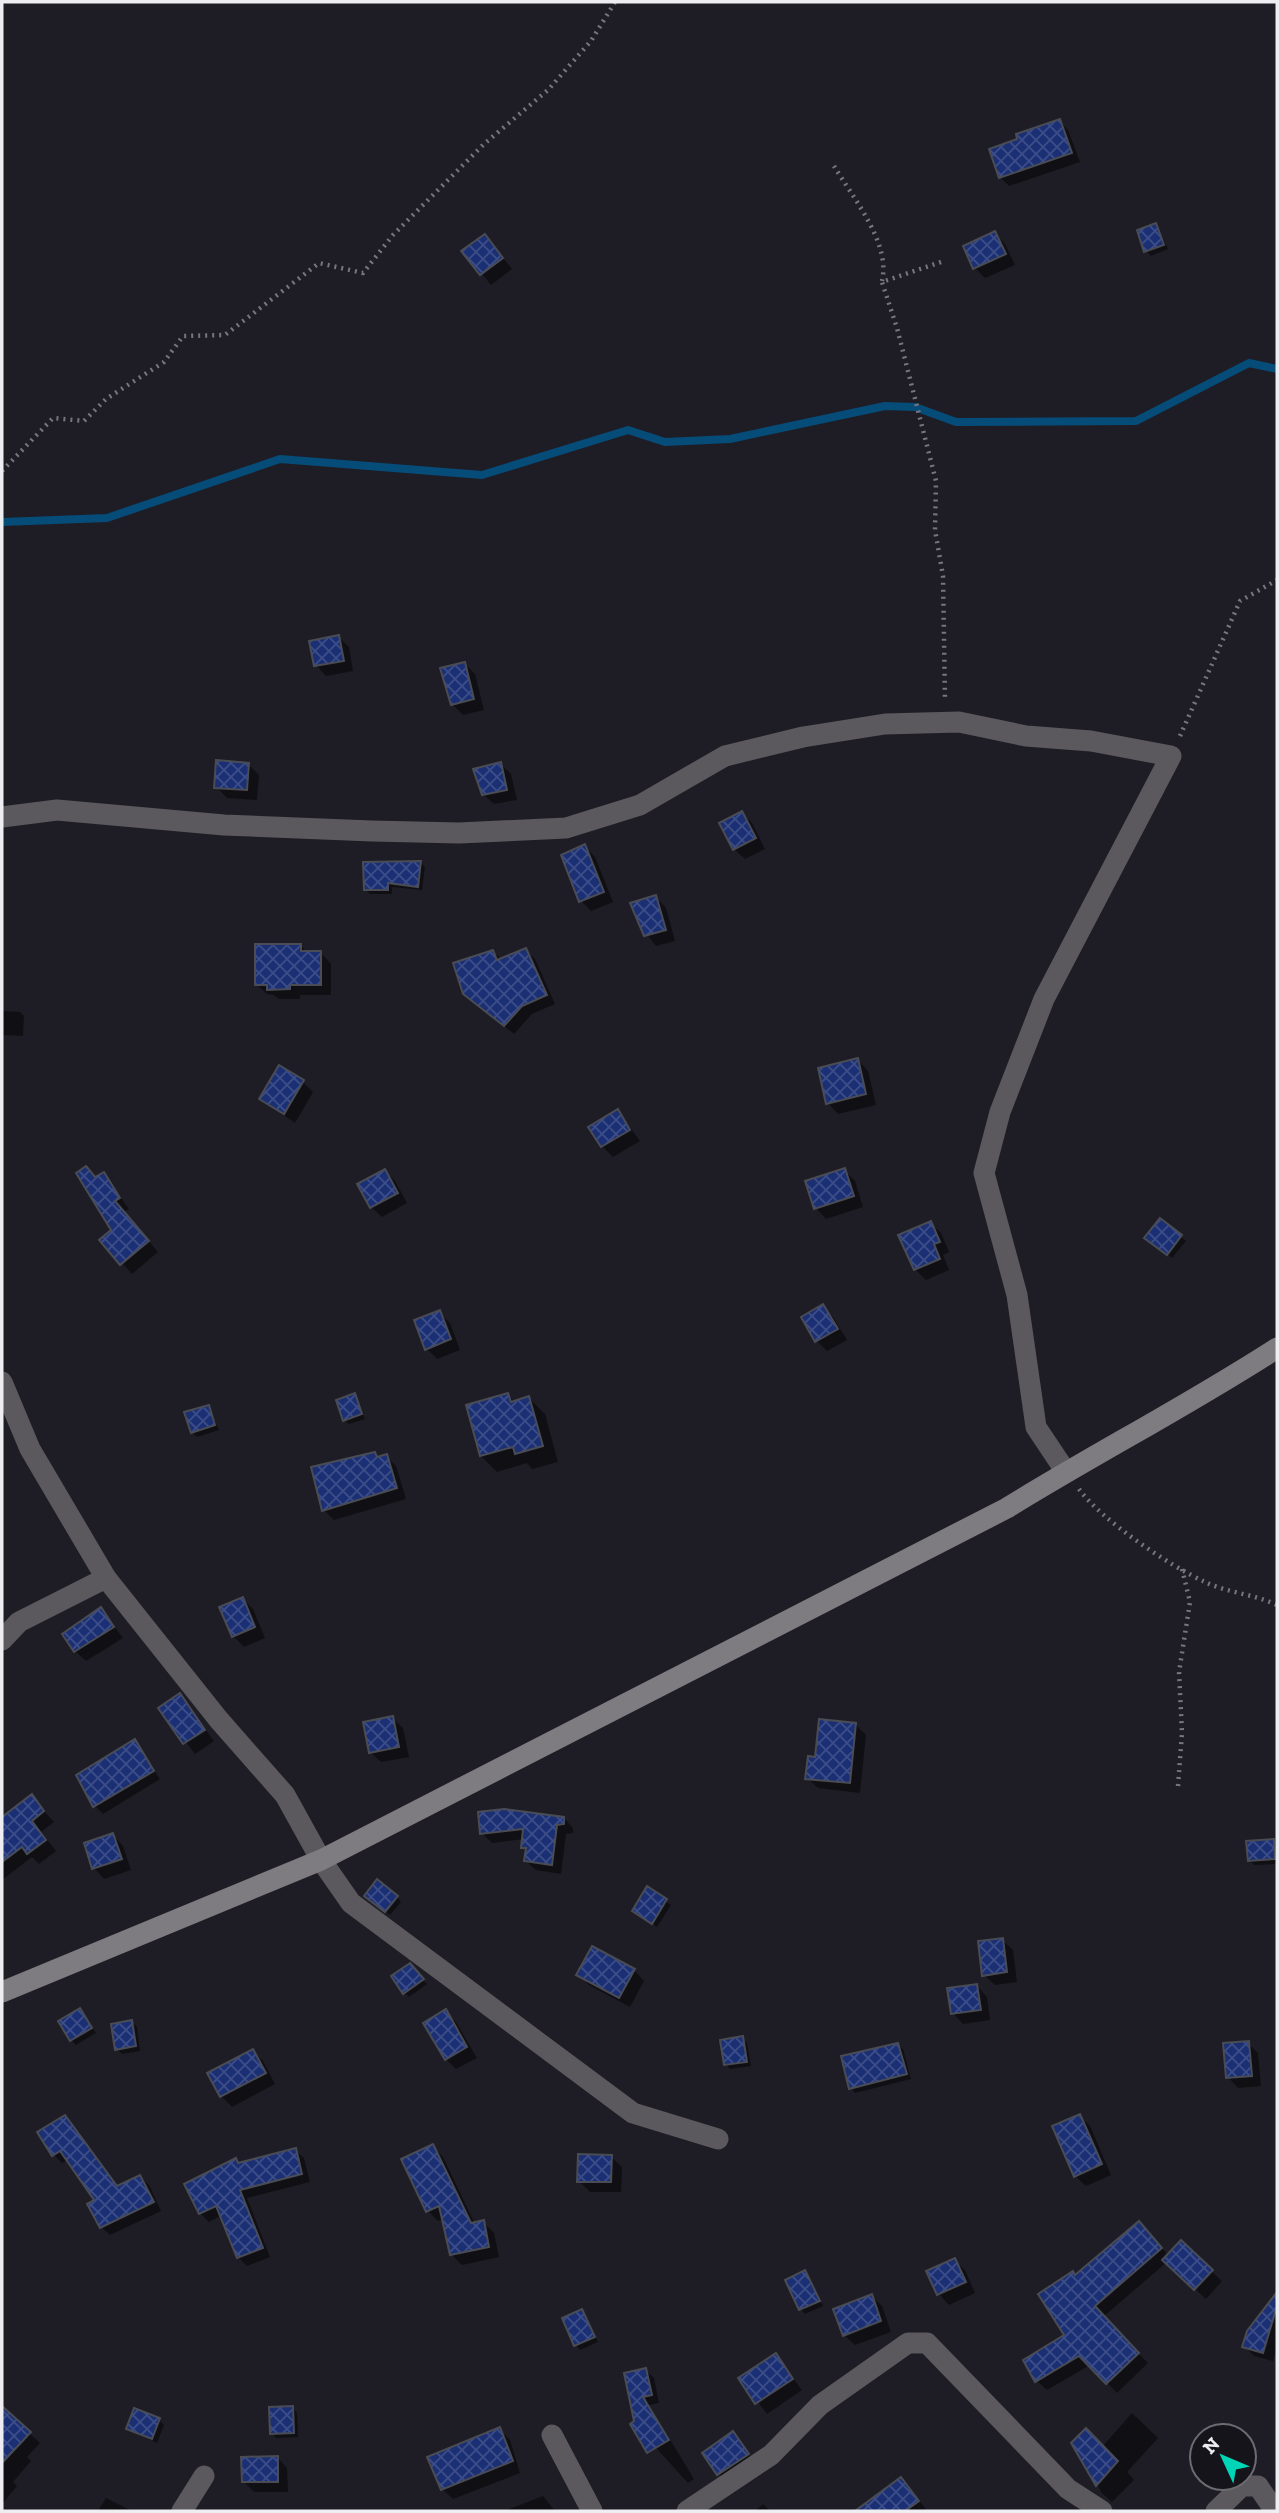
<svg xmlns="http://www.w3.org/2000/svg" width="1279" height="2513" viewBox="0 0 1279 2513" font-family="'Zilla Slab',serif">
	<defs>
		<pattern id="building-cross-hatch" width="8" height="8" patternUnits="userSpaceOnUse" patternTransform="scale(1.75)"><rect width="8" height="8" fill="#1b2f74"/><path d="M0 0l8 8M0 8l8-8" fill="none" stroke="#3c4d88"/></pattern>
	</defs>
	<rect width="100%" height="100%" fill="#1e1d25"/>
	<g fill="#0007">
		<polygon points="1059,121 1068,130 1080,162 1009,186 1000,177"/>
		<polygon points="1156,225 1168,249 1151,256 1146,251"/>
		<polygon points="995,233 1005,244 1015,265 985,278 975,268"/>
		<polygon points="485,236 512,269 491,285 464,251"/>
		<polygon points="338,637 349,647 353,671 326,676 316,665"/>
		<polygon points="465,664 475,674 484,710 463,715 452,704"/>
		<polygon points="248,764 259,775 257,800 227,798 216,787"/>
		<polygon points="500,764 511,774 517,800 494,804 483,794"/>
		<polygon points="742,813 752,823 765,849 745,859 734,849"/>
		<polygon points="585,846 595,857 613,902 591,911 581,901"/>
		<polygon points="420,862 425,867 422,890 392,887 392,894 370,894 365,889"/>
		<polygon points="656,897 666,908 675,941 656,946 638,923 632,904"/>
		<polygon points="300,945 308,953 321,953 331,964 331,995 300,995 300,999 279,999 274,995 267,994 256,984"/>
		<polygon points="526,950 535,959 555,1004 532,1014 514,1034 475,1002 493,952 502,960"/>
		<polygon points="2,1011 20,1012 24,1016 23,1036 2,1035"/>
		<polygon points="858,1060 868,1071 876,1105 838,1114 828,1103"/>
		<polygon points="303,1082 313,1092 295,1123 261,1099"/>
		<polygon points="618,1111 640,1141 613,1157 602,1146"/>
		<polygon points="844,1170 855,1181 863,1207 826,1219 816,1208"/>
		<polygon points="385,1171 395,1181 407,1203 382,1217 371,1207"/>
		<polygon points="104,1174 129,1209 124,1212 158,1252 132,1274 122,1263"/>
		<polygon points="1160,1221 1186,1241 1172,1258 1151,1242"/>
		<polygon points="930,1223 941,1233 949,1252 943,1255 949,1270 926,1280 915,1269"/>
		<polygon points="823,1307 833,1317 847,1340 827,1351 817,1341"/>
		<polygon points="439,1312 450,1323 460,1350 437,1359 427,1349"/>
		<polygon points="354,1395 365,1419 349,1424 344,1420"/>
		<polygon points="508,1395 515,1402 529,1398 545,1414 558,1462 532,1469 527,1463 497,1472 481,1456"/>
		<polygon points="208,1407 219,1430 197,1437 192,1432"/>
		<polygon points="375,1454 379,1458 386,1456 396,1466 406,1499 334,1520 324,1510"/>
		<polygon points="243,1599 253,1609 265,1638 244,1647 233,1636"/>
		<polygon points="101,1609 123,1638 86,1661 75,1651"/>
		<polygon points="180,1695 214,1741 195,1754 161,1708"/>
		<polygon points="392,1718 403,1728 409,1757 381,1762 370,1752"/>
		<polygon points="856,1725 866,1735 860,1793 818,1788 807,1778 816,1758"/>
		<polygon points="134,1741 160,1779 103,1814 95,1806 78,1775"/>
		<polygon points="31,1797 54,1822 41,1832 56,1851 39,1864 32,1857 2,1880 2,1833"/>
		<polygon points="564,1818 573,1828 573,1833 566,1834 561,1874 536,1870 526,1861 524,1839 492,1843 482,1833"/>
		<polygon points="113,1835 123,1846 131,1870 104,1879 94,1868"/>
		<polygon points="1273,1841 1277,1845 1277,1864 1254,1865 1250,1861"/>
		<polygon points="648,1889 671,1905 657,1927 639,1915"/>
		<polygon points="397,1897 401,1902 390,1915 371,1901"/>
		<polygon points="1002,1940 1013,1950 1017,1982 995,1985 984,1975"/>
		<polygon points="409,1965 427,1984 409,1997 405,1993"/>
		<polygon points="634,1970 644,1981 630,2007 589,1985 579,1975"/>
		<polygon points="977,1986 987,1997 990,2020 963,2024 953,2013"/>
		<polygon points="80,2010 96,2033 76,2045 71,2040"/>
		<polygon points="446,2012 456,2022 477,2058 456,2069 446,2059"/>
		<polygon points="132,2022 137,2027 140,2051 122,2054 117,2049"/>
		<polygon points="742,2038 747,2043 751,2066 730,2069 726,2064"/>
		<polygon points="1248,2043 1258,2053 1261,2086 1238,2088 1228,2077"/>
		<polygon points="898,2045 903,2049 911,2079 855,2093 851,2088"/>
		<polygon points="252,2051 263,2061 275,2084 232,2107 221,2096 209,2074"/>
		<polygon points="1080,2116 1090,2126 1111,2175 1086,2186 1075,2176"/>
		<polygon points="65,2117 118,2188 140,2177 149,2185 161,2211 110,2235 101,2227 97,2201 68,2160 62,2163 54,2155"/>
		<polygon points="432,2146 443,2157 475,2224 483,2222 494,2233 499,2257 462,2265 452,2255 444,2219 438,2221 428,2211"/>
		<polygon points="295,2150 304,2158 310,2182 247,2198 270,2257 247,2266 238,2257 222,2215 209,2222 200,2213 239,2164"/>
		<polygon points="611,2157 622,2167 621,2192 590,2192 579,2181"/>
		<polygon points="1149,2233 1168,2255 1181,2242 1222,2281 1206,2299 1167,2262 1103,2317 1148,2363 1117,2393 1090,2365 1047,2390 1037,2381 1066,2335 1076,2276"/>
		<polygon points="954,2260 965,2270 975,2293 949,2305 939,2294 929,2272"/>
		<polygon points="805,2272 823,2306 805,2314 801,2309"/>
		<polygon points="1277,2295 1277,2347 1273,2361 1254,2356 1244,2346 1248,2332"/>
		<polygon points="871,2296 882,2306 891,2332 855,2345 844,2335"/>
		<polygon points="582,2311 598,2342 580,2350 576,2345"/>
		<polygon points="775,2355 802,2390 767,2414 740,2378"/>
		<polygon points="645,2370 654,2378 659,2403 649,2405 694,2479 688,2483 638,2428"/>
		<polygon points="293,2408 297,2413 298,2437 276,2438 272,2433"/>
		<polygon points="2,2409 40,2443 27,2457 31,2461 13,2482 17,2486 2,2504"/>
		<polygon points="1132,2413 1158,2438 1127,2472 1134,2480 1112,2502 1102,2493 1073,2443 1102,2447"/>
		<polygon points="159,2420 164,2425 157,2443 128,2429"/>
		<polygon points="499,2429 510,2440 520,2473 453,2499 442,2489"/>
		<polygon points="733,2434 758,2465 729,2484 719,2474"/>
		<polygon points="277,2457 287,2468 288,2492 254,2492 244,2482"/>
		<polygon points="1202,2457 1202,2474 1196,2468"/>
		<polygon points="1206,2478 1244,2478 1235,2495"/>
		<polygon points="901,2479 912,2490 927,2511 879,2511 872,2501"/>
		<polygon points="543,2496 555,2511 504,2511"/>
		<polygon points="106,2498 132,2511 98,2511"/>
		<polygon points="763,2504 770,2511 755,2511"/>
	</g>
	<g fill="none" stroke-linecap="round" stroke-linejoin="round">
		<polyline stroke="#064c79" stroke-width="8" points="2,522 107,518 280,459 482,475 628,430 665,442 730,439 885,406 915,407 956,422 1136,421 1249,363 1277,369"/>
	</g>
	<g fill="url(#building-cross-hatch)" stroke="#494c54" stroke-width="2">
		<polygon points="1060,119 1072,153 999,178 989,149 1017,139 1016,134"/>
		<polygon points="1156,223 1164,245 1144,252 1137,230"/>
		<polygon points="995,231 1006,254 973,269 963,246"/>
		<polygon points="485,234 503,258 480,275 461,251"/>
		<polygon points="339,635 344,661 314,666 309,641"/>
		<polygon points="465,662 474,699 451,705 440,668"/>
		<polygon points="216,760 249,763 247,790 214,788"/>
		<polygon points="501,762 507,790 482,795 473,769"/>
		<polygon points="742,811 756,838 733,850 719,823"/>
		<polygon points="585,844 604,892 579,902 561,855"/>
		<polygon points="421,861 418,887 388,883 388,890 364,890 363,862"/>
		<polygon points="656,895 666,930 644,936 630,903"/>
		<polygon points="255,944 301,944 301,951 321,951 321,985 290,985 290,989 267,990 267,985 255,985"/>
		<polygon points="526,948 547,995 522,1006 504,1026 463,994 453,963 493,950 497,960"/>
		<polygon points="858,1058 866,1094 826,1104 818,1068"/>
		<polygon points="279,1065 304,1080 284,1114 259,1099"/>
		<polygon points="618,1109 630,1130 601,1147 588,1127"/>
		<polygon points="86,1166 95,1177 104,1172 120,1198 115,1201 149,1241 120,1265 99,1240 111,1230 76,1173"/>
		<polygon points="845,1168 854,1196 814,1209 805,1181"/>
		<polygon points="385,1169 398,1193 370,1208 357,1184"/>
		<polygon points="1160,1218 1182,1235 1167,1255 1144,1238"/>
		<polygon points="931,1221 940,1242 934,1244 940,1259 914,1270 898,1235"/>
		<polygon points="823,1304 838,1329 815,1342 801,1317"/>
		<polygon points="440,1310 451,1339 425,1350 414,1320"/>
		<polygon points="355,1393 362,1414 343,1421 336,1400"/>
		<polygon points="508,1393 511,1402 529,1396 543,1446 515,1454 513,1447 480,1456 466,1405"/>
		<polygon points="209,1405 215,1425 191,1433 184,1412"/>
		<polygon points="375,1452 377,1457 387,1454 397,1488 322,1511 311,1467"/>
		<polygon points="243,1597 255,1627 232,1637 219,1607"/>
		<polygon points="101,1607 114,1627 74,1652 62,1634"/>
		<polygon points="180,1693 205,1730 183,1744 158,1708"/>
		<polygon points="393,1716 399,1747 369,1753 363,1722"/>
		<polygon points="819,1719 856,1723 850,1783 805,1779 808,1756 815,1757"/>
		<polygon points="135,1739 154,1771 93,1807 76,1775"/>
		<polygon points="32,1794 44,1811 32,1821 46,1840 27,1854 22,1847 2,1862 2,1817"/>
		<polygon points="504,1809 564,1817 564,1824 557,1825 552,1865 524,1861 526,1848 521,1848 523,1829 480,1834 478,1812"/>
		<polygon points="113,1833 122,1859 92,1869 84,1843"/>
		<polygon points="1274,1839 1275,1859 1248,1861 1246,1841"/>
		<polygon points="377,1879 398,1896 385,1912 364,1896"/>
		<polygon points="647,1886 667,1899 652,1924 632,1911"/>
		<polygon points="1003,1938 1007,1972 982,1976 978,1941"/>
		<polygon points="592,1946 635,1969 619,1998 576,1975"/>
		<polygon points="410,1963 424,1979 403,1994 391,1976"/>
		<polygon points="977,1984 981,2010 951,2014 947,1988"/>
		<polygon points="80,2008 92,2028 70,2041 58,2021"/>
		<polygon points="446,2009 467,2047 445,2060 423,2023"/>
		<polygon points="132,2020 136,2046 115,2050 111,2024"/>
		<polygon points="743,2036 747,2062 724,2065 720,2040"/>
		<polygon points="1249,2041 1252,2076 1226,2078 1223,2043"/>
		<polygon points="898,2043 907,2074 849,2089 841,2056"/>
		<polygon points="253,2049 266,2073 220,2097 207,2073"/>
		<polygon points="1080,2114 1102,2164 1074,2177 1052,2126"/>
		<polygon points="65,2115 117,2186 140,2175 154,2202 100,2228 87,2204 94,2200 60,2151 52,2156 37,2132"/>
		<polygon points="433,2144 471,2223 484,2220 489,2247 450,2255 439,2206 426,2212 401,2159"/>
		<polygon points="296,2148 302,2174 240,2190 263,2248 237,2258 216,2206 199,2214 184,2184 236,2158 238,2163"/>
		<polygon points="578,2154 612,2155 611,2182 577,2182"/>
		<polygon points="1139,2221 1162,2248 1095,2306 1139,2353 1106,2384 1079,2356 1035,2382 1023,2360 1064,2335 1038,2294 1073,2271 1075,2275"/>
		<polygon points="1181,2240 1213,2270 1194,2290 1162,2260"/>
		<polygon points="955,2258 966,2282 937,2295 926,2271"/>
		<polygon points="805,2270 820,2301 799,2310 785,2280"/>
		<polygon points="1277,2292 1277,2306 1263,2353 1242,2347 1247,2331"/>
		<polygon points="872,2294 881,2321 843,2336 833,2309"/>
		<polygon points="582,2309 595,2337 574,2346 562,2318"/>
		<polygon points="776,2353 793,2379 755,2404 738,2378"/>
		<polygon points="646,2368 652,2395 643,2397 669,2440 647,2453 630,2424 634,2421 624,2373"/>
		<polygon points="2,2406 31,2432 2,2463"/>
		<polygon points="293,2406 294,2433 270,2434 269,2407"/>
		<polygon points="134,2408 160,2418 152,2439 126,2429"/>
		<polygon points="500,2427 513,2461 441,2490 427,2457"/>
		<polygon points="1086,2428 1118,2461 1096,2486 1071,2443"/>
		<polygon points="733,2431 749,2454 717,2475 702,2453"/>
		<polygon points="278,2456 278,2482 242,2482 241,2457"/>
		<polygon points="901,2477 919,2501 905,2511 855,2511"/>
	</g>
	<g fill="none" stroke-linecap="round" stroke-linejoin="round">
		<g stroke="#76767d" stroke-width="4.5" stroke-dasharray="2 5" stroke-linecap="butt">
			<path d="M834,166C853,198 891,243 882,281"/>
			<polyline points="941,262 882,282 897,328 936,481 935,530 943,576 945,701"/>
			<polyline points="2,471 53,418 84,421 106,399 164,362 183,336 225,335 319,263 363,273 393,235 484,144 548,90 591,41 615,2"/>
			<polyline points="1180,736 1240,601 1277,580"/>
			<path d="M1079,1489C1101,1520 1170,1566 1205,1582C1228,1593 1254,1594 1277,1605"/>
			<polyline points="1178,1786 1182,1733 1179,1672 1190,1602 1182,1569"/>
		</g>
		<g stroke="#5b595d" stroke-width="21">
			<polyline points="2,817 57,810 224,825 372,831 459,833 566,828 640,805 725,756 803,737 885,724 959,722 1026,736 1091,741 1171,756 1044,999 1000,1112 984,1173 1017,1295 1036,1427 1066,1472"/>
			<polyline points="2,1382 30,1449 106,1578"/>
			<polyline points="2,1640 19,1622 106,1578 219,1720 285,1795 321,1860 351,1903 633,2113 718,2139"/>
			<polyline points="552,2435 592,2511"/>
			<polyline points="182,2511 204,2476"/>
			<polyline points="687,2511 771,2455 820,2405 908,2343 927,2343 1068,2489 1102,2511"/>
			<polyline points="1216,2511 1242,2486 1258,2486 1275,2511"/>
		</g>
		<path stroke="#7e7b81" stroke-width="21" d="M2,1992L321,1860L1007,1508C1096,1453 1189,1405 1277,1348"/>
	</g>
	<rect width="1279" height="2513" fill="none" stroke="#ededf2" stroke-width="7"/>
	<g transform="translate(1223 2457) rotate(314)"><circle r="33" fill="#15141b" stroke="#6b6b71" stroke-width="2"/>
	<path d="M0-5L12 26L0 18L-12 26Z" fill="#00d5b7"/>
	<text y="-10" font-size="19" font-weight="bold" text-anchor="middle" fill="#ededf2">N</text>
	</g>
</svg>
